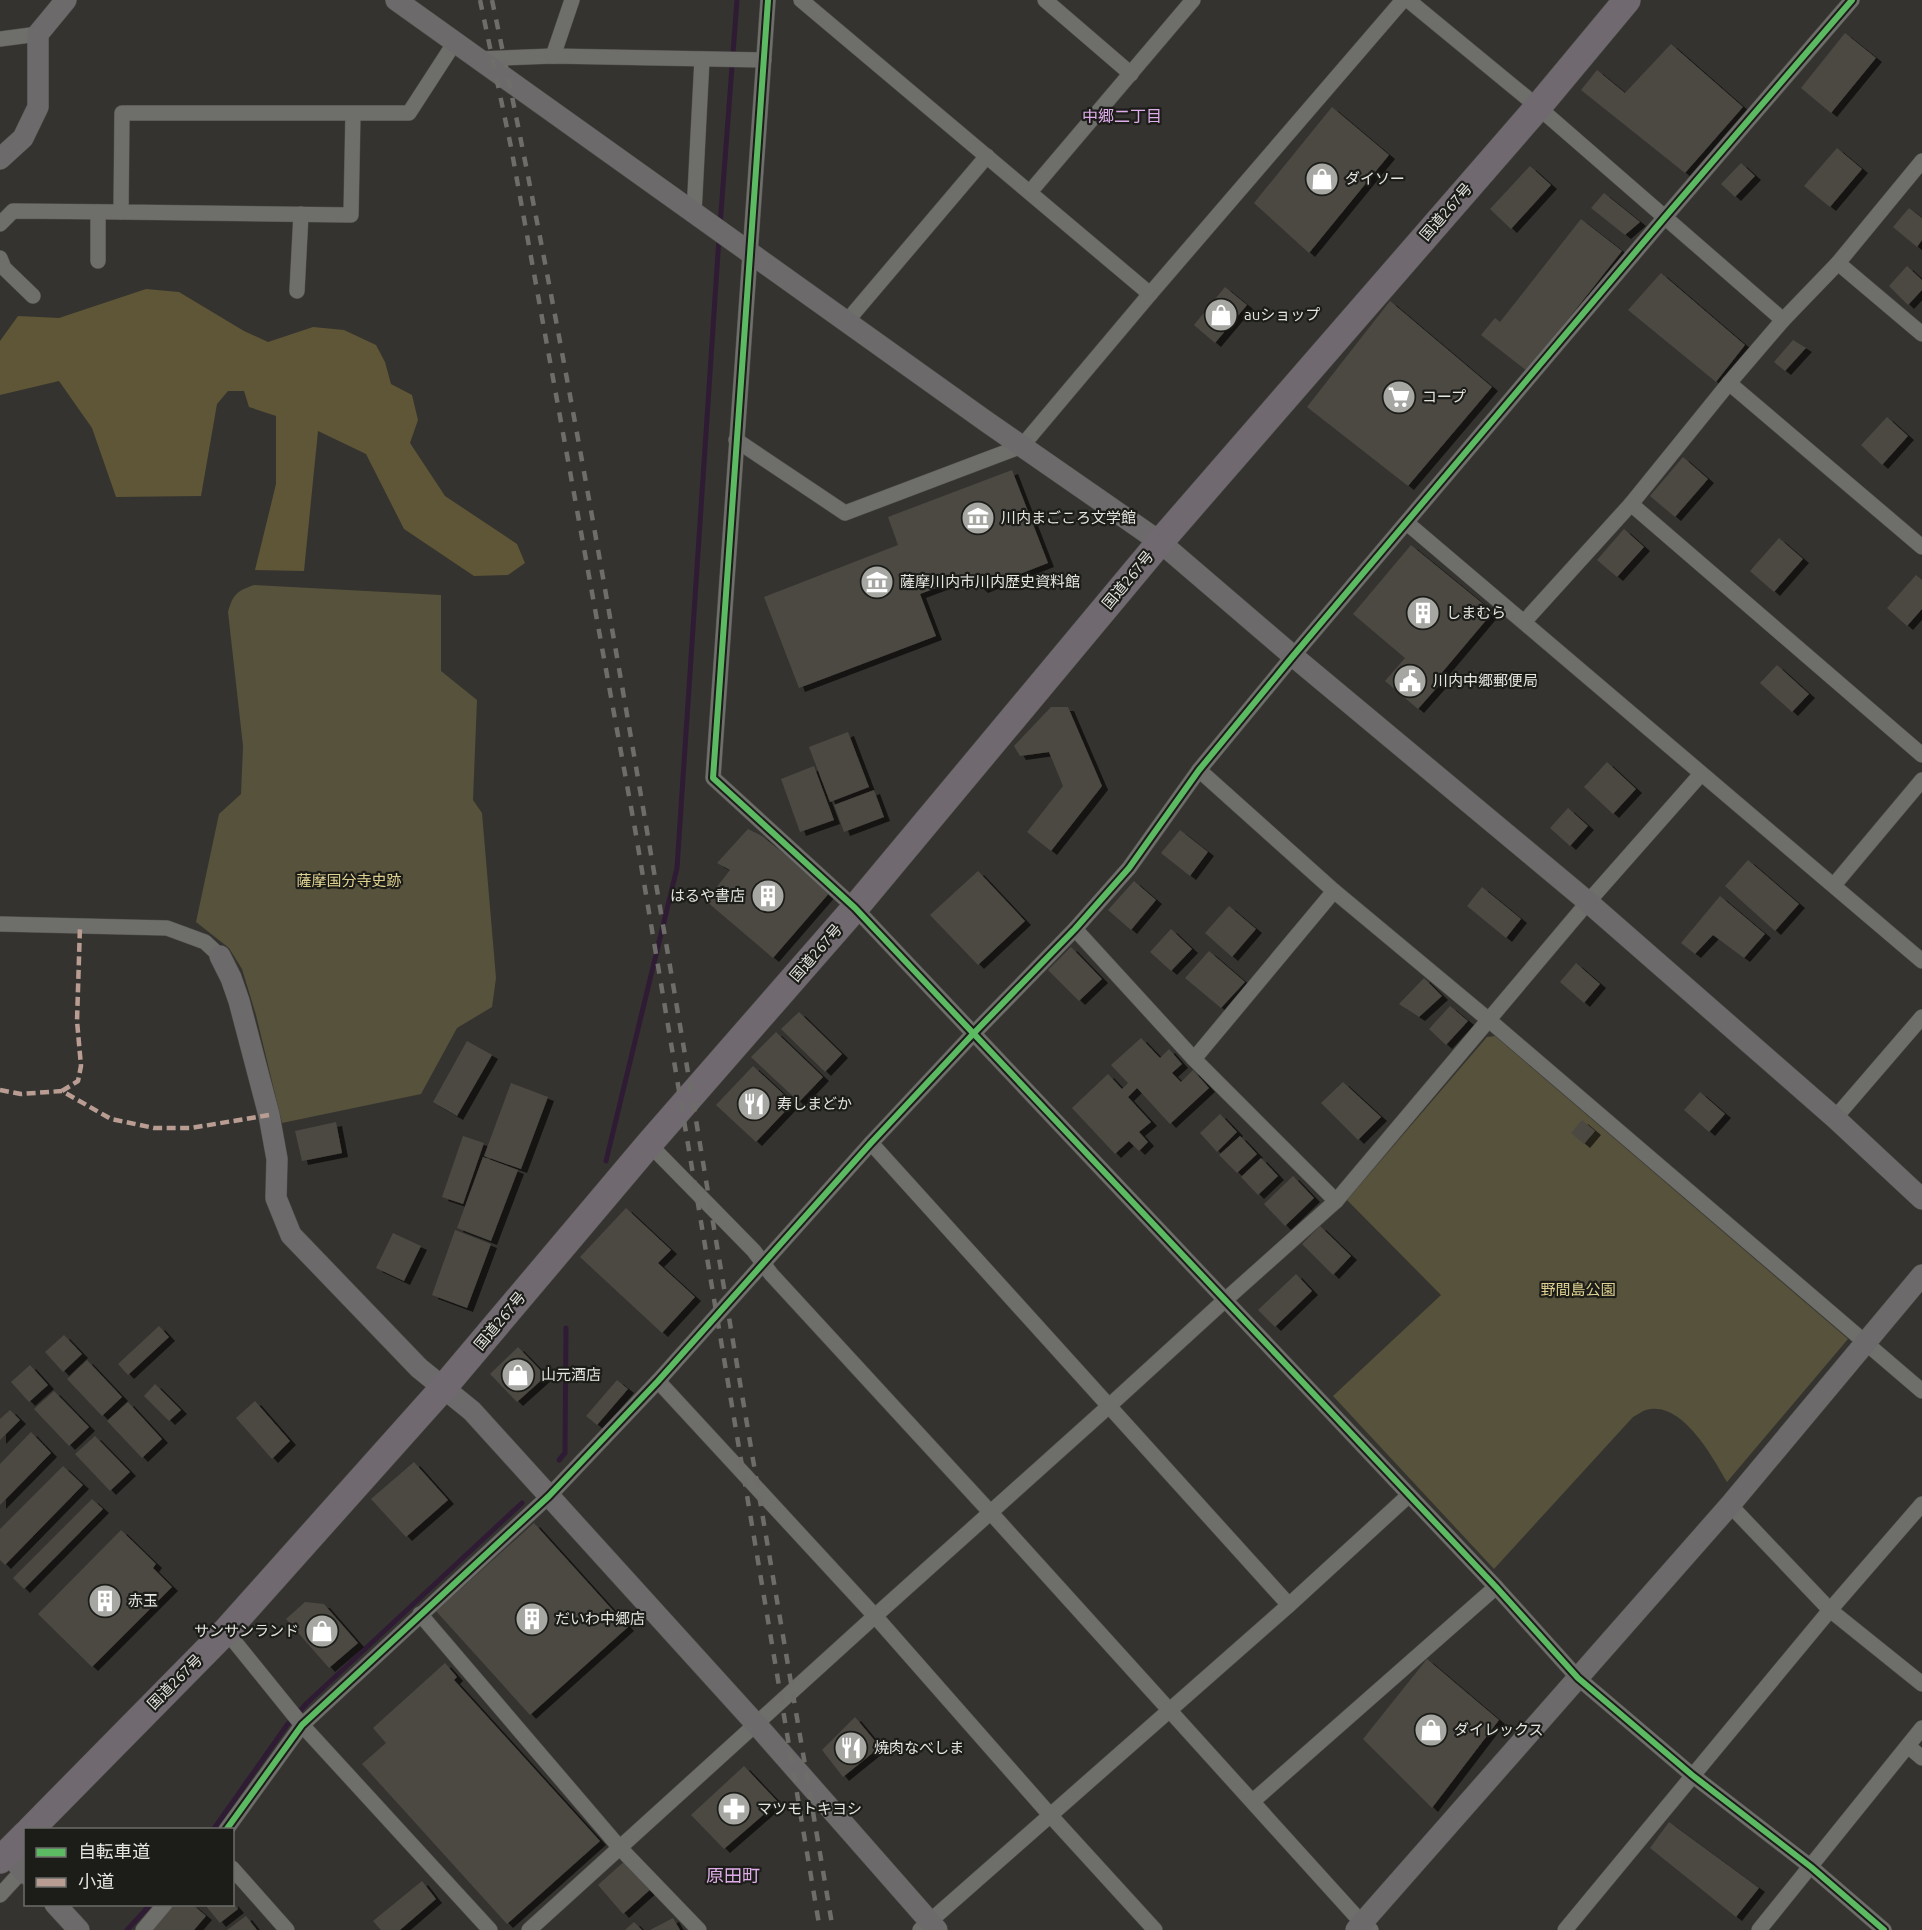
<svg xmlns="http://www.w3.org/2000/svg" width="1922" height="1930" viewBox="0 0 1922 1930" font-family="Ubuntu,'Noto Sans JP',sans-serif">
	<defs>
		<filter id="shadow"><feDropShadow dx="6" dy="4" stdDeviation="0" flood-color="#0009"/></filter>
	</defs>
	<rect width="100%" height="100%" fill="#34332f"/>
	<g fill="#57523b">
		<path d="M254,585L441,595V671L477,700L473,800L482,813L496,978L492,1007L457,1028L421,1094L282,1123L256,1015L242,969L229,948L196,922L219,814L241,794L243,746L228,612C233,594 237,591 254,585Z"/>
		<path d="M1495,1036L1848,1339L1727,1482C1713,1458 1682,1400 1646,1410C1642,1411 1637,1415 1633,1417L1494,1569L1333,1396L1441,1295L1347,1200L1487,1037Z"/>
	</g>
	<polygon fill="#5e5636" points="146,289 179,292 244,331 268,342 313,327 344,330 376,345 385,362 391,384 412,395 418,420 410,443 445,496 517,544 525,563 508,575 474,576 404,529 366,454 318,431 304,571 255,570 276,484 276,416 249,407 244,391 228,391 217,404 201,496 116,497 92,428 59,381 0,395 0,341 18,316 59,318"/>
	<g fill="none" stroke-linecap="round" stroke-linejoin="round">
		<g stroke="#2f1c34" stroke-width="5">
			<polyline points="720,226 737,0"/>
			<polyline points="606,1161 677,868 719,238"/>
			<polyline points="559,1460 565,1453 566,1328"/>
			<polyline points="213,1830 287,1725 307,1703 522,1503"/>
			<polyline points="127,1930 151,1904"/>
		</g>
	</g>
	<g fill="#4c4942" filter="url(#shadow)">
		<polygon points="1845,33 1876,58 1831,113 1801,88"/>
		<polygon points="1671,44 1743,107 1685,173 1581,90 1597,70 1625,93"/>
		<polygon points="1332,107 1389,155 1309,253 1254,203"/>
		<polygon points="1837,148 1862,169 1830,207 1804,186"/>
		<polygon points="1741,163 1755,176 1735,197 1721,184"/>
		<polygon points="1530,166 1551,185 1511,229 1490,209"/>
		<polygon points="1604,193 1640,222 1625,235 1591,208"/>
		<polygon points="1909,208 1922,218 1922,240 1917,247 1893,227"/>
		<polygon points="1581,219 1622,251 1527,371 1481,335 1495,318 1500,322"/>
		<polygon points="1907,266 1922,280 1922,290 1908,305 1889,286"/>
		<polygon points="1661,273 1745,345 1716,382 1628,310"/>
		<polygon points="1225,287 1247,305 1215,343 1194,325"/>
		<polygon points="1390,301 1492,387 1408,486 1307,407"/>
		<polygon points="1793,340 1806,348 1785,371 1774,362"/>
		<polygon points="1887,417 1908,436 1882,465 1861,445"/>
		<polygon points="1683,457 1708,479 1675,517 1650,496"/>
		<polygon points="1012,470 1048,563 982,589 968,576 920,594 936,636 799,688 764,597 898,545 888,517"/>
		<polygon points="1624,529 1644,547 1617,577 1597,560"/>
		<polygon points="1779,538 1803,559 1774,592 1750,571"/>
		<polygon points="1411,545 1493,612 1434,682 1441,683 1418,709 1385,681 1405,658 1353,614"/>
		<polygon points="1916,575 1922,580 1922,609 1907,626 1887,608"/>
		<polygon points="1777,665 1809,694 1792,712 1760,683"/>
		<polygon points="1051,707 1068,707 1102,786 1051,851 1027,832 1063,786 1049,752 1020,756 1014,746"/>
		<polygon points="848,732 869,787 830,802 809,747"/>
		<polygon points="1607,762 1636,789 1613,814 1584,787"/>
		<polygon points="814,766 834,820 800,832 781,779"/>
		<polygon points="874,790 884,817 844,832 834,805"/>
		<polygon points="1568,808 1588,826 1570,846 1550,828"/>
		<polygon points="748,829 762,836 831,891 773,958 706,901 730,870 717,863"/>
		<polygon points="1180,830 1208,852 1190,876 1161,853"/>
		<polygon points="1748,860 1799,904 1775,931 1725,886"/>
		<polygon points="978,871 1025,921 978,965 930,915"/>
		<polygon points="1134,881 1156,900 1131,930 1108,910"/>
		<polygon points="1482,887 1521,919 1506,938 1467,906"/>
		<polygon points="1720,896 1765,934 1744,958 1713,935 1695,954 1681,943"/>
		<polygon points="1229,906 1256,929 1232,957 1205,933"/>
		<polygon points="1171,929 1192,949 1171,971 1150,952"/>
		<polygon points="1071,947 1102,979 1079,1001 1048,970"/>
		<polygon points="1209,951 1245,982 1221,1008 1185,978"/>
		<polygon points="1576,963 1600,984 1584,1003 1560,982"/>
		<polygon points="1424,978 1442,996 1419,1017 1399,1004"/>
		<polygon points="1450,1006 1468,1021 1446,1045 1429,1029"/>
		<polygon points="799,1012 842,1054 825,1072 781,1029"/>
		<polygon points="776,1032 823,1077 799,1102 751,1057"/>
		<polygon points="1141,1038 1160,1058 1169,1049 1182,1064 1172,1073 1181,1082 1193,1070 1209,1088 1170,1124 1137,1088 1128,1097 1151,1122 1139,1132 1148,1142 1139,1151 1129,1141 1115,1154 1072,1108 1108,1074 1122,1089 1128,1083 1111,1065"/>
		<polygon points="467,1041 492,1055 457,1116 433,1102"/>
		<polygon points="753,1066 793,1103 756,1142 716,1105"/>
		<polygon points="1343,1082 1381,1117 1358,1140 1321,1103"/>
		<polygon points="511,1083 548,1097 521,1169 484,1156"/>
		<polygon points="1700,1092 1725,1114 1709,1132 1684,1110"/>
		<polygon points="1220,1114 1237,1132 1217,1152 1200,1133"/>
		<polygon points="1582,1120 1595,1131 1584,1144 1571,1133"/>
		<polygon points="336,1122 342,1153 302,1161 295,1131"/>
		<polygon points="463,1136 484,1143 463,1204 442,1197"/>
		<polygon points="1240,1136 1257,1154 1237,1173 1219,1155"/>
		<polygon points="483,1157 518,1170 491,1241 457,1228"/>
		<polygon points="1261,1158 1278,1176 1258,1195 1241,1177"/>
		<polygon points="1293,1176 1314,1198 1285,1226 1264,1204"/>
		<polygon points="626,1208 671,1250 658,1263 695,1297 662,1333 580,1257"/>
		<polygon points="1320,1226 1351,1256 1333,1275 1302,1244"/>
		<polygon points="455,1230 491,1244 467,1308 432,1295"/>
		<polygon points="393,1233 421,1246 404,1281 376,1268"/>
		<polygon points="1296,1274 1312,1291 1275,1327 1258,1310"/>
		<polygon points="159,1326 169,1337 128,1375 118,1364"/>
		<polygon points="64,1335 82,1354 63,1372 45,1352"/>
		<polygon points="518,1347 546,1376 517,1402 490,1374"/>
		<polygon points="87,1360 122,1397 102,1416 67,1379"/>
		<polygon points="30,1365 48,1385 29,1402 11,1382"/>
		<polygon points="617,1380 628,1389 597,1425 586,1416"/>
		<polygon points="155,1384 181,1410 169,1421 144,1396"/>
		<polygon points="54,1391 89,1427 69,1446 34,1409"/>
		<polygon points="255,1401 290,1441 272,1459 236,1418"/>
		<polygon points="128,1402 162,1439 142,1458 107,1421"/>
		<polygon points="10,1410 20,1420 0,1440 0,1419"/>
		<polygon points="31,1432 51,1453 0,1505 0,1464"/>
		<polygon points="95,1436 130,1472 110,1491 75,1454"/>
		<polygon points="414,1462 448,1500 406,1537 371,1499"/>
		<polygon points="63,1466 83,1485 5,1565 0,1560 0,1529"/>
		<polygon points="92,1499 103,1509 24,1589 13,1578"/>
		<polygon points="534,1523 628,1627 530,1715 436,1611"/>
		<polygon points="121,1530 156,1564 153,1568 172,1587 92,1667 38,1614"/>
		<polygon points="305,1602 324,1604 358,1643 329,1668 286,1619"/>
		<polygon points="1427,1659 1499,1720 1432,1808 1363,1739"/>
		<polygon points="445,1663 457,1677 454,1680 600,1841 507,1924 362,1764 386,1743 373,1728"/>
		<polygon points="855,1717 880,1747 843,1777 822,1750"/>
		<polygon points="744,1766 778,1802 724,1849 691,1815"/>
		<polygon points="1669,1822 1759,1888 1736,1917 1650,1848"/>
		<polygon points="627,1859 652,1888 623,1914 598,1885"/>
		<polygon points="422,1881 436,1899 400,1930 381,1930 373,1921"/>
		<polygon points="232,1902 238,1909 220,1923 206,1906 208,1904 232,1904"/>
		<polygon points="172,1904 192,1904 206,1916 194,1930 150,1930"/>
		<polygon points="246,1916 257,1930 227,1930"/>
		<polygon points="673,1918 680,1930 650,1930"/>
		<polygon points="634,1922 642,1930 625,1930"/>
	</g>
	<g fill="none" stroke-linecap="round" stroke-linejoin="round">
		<g stroke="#504f4c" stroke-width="16">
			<g id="street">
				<polyline points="768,0 713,778 855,908 1496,1587 1578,1678 1692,1775 1811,1867 1884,1930"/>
				<polyline points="801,0 1150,294"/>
				<polyline points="1045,0 1131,74"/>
				<polyline points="1408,0 1538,107 1783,320"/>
				<polyline points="0,39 38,34"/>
				<polyline points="553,56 572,0"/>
				<polyline points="478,59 553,56 764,60"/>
				<polyline points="353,113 351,215 121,212 122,113 409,113 455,42"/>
				<polyline points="1030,192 1193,0"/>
				<polyline points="694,213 702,59"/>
				<polyline points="0,224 13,211 121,212"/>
				<polyline points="0,258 4,268 33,296"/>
				<polyline points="98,261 98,212"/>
				<polyline points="1838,263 1922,334"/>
				<polyline points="297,291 301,214"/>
				<polyline points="847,321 987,156"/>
				<polyline points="1729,383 1922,547"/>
				<polyline points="736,440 845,513 1022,446 1150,294 1403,0"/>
				<polyline points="1631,504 1922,755"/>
				<polyline points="1407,523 1922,961"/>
				<polyline points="1524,622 1631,504 1729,383 1783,320 1838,263 1922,161"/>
				<polyline points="1199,770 1334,891 1490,1021 1922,1391"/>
				<polyline points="1834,885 1922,780"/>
				<polyline points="0,924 167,928 205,942 220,956"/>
				<polyline points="1075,929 1194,1059 1336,1201"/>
				<polyline points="1194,1059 1334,891"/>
				<polyline points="1835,1118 1922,1017"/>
				<polyline points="871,1143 1289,1605"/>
				<polyline points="649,1144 754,1251 771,1274 991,1513 1362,1923 1371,1930"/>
				<polyline points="658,1381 875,1616 1050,1815 1155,1930"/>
				<polyline points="1730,1505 1830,1610 1922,1684"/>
				<polyline points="420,1614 620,1848 699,1930"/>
				<polyline points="226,1631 302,1725 490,1930"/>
				<polyline points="1908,1746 1922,1758"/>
				<polyline points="1253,1801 1496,1587"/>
				<polyline points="226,1830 302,1725 549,1496 658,1381 871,1143 973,1034 1075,929 1129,868 1199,770 1293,656 1665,217 1852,0"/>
				<polyline points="232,1868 287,1930"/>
				<polyline points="0,1895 22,1871"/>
				<polyline points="143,1930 165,1904"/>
				<polyline points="529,1930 875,1616 1109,1406 1224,1301 1336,1201 1588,902 1701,774"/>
				<polyline points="920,1930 1289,1605 1408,1496"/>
				<polyline points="1565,1930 1830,1610 1922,1504"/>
				<polyline points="1759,1930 1922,1728"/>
			</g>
		</g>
		<g stroke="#504f4c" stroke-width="22">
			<g id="secondary">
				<polyline points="396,0 987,422 1160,542 1293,656 1588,902 1835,1118 1922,1199"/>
				<polyline points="0,159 23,138 38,107 38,34 66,0"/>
				<polyline points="220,956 231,978 239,1001 269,1115 277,1159 276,1198 291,1235 419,1368 472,1411 756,1724 937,1930"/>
				<polyline points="7,1852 26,1874"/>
				<polyline points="55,1904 79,1930"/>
				<polyline points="1356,1930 1730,1505 1922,1275"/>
			</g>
		</g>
		<g stroke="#504f4c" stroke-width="28">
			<g id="highway">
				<polyline points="30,1830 226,1631 444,1387 649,1144 855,908 1160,542 1538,107 1627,0"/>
				<polyline points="0,1860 26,1834"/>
			</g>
		</g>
		<use href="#street" stroke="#6e6e6b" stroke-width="15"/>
		<use href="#secondary" stroke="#6d6a6b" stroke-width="21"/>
		<use href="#highway" stroke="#706a70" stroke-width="27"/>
		<g stroke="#6e6d6a" stroke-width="4.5" stroke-dasharray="10 10" stroke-linecap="butt">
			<polyline points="480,0 511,147 635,829 820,1930"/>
			<path d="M492,0C570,369 632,742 695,1114C740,1386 787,1658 833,1930"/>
		</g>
		<g stroke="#b99d93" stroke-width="4.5" stroke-dasharray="9 4.5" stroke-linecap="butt">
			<polyline points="0,1090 21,1094 62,1091 111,1119 154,1128 191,1128 269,1115"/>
			<polyline points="62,1091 78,1081 81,1066 77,1021 80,926"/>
		</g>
		<g stroke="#1c1c19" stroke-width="10">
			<g id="cycleway">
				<polyline points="768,0 713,778 855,908 1496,1587 1578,1678 1692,1775 1811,1867 1884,1930"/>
				<polyline points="226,1830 302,1725 549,1496 658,1381 871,1143 973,1034 1075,929 1129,868 1199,770 1293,656 1665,217 1852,0"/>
			</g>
		</g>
		<use href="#cycleway" stroke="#5cba63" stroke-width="6"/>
	</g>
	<defs>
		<g id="shop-disc" transform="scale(1.725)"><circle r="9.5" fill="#a6a6a2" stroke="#1c1c19"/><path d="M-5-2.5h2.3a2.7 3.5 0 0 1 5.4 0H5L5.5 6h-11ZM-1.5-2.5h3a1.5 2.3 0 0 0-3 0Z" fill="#fff"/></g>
		<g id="supermarket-disc" transform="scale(1.725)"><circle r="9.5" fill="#a6a6a2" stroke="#1c1c19"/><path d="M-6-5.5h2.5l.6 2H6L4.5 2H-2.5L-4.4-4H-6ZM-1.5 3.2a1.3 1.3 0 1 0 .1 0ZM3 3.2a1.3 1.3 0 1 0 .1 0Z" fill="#fff"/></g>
		<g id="museum-disc" transform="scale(1.725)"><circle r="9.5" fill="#a6a6a2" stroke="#1c1c19"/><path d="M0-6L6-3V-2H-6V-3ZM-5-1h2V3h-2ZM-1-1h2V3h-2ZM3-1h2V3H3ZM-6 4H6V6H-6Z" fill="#fff"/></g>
		<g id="building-disc" transform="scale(1.725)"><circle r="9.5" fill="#a6a6a2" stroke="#1c1c19"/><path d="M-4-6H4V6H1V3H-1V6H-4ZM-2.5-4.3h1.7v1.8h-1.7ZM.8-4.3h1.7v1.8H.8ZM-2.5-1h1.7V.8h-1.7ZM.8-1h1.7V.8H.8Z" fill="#fff"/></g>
		<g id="civic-disc" transform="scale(1.725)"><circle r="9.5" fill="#a6a6a2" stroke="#1c1c19"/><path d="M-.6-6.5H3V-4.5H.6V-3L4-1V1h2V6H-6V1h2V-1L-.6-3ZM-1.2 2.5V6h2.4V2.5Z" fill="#fff"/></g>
		<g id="restaurant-disc" transform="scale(1.725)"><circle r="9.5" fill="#a6a6a2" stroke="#1c1c19"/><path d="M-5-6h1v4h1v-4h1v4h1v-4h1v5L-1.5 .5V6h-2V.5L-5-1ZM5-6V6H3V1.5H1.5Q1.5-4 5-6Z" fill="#fff"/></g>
		<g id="pharmacy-disc" transform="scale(1.725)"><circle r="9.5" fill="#a6a6a2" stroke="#1c1c19"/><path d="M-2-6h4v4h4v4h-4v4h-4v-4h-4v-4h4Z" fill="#fff"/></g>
	</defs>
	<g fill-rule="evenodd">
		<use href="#shop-disc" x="1322" y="179"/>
		<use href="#shop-disc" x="1221" y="315"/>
		<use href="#supermarket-disc" x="1399" y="397"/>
		<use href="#museum-disc" x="978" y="518"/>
		<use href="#museum-disc" x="877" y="582"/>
		<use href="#building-disc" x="1423" y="613"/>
		<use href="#civic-disc" x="1410" y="681"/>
		<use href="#building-disc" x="768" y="896"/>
		<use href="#restaurant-disc" x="754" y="1104"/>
		<use href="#shop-disc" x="518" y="1375"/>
		<use href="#building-disc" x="105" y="1601"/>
		<use href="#building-disc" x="532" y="1619"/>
		<use href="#shop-disc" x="322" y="1631"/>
		<use href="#shop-disc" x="1431" y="1730"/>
		<use href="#restaurant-disc" x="851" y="1748"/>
		<use href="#pharmacy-disc" x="734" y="1809"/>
	</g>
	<g text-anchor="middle" stroke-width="4.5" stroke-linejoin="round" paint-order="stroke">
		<g font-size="15" fill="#e4e4e0" stroke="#1c1c19" text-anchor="start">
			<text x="1345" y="184">ダイソー</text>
			<text x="1244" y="320">auショップ</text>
			<text x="1422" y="402">コープ</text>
			<text x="1001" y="523">川内まごころ文学館</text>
			<text x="900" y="587">薩摩川内市川内歴史資料館</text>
			<text x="1446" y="618">しまむら</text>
			<text x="1433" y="686">川内中郷郵便局</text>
			<text x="745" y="901" text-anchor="end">はるや書店</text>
			<text x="777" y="1109">寿しまどか</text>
			<text x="541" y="1380">山元酒店</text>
			<text x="128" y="1606">赤玉</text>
			<text x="555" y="1624">だいわ中郷店</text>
			<text x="299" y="1636" text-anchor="end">サンサンランド</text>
			<text x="1454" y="1735">ダイレックス</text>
			<text x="874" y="1753">焼肉なべしま</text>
			<text x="757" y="1814">マツモトキヨシ</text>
		</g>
		<g font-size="15" fill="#e4e4e0" stroke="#1c1c19">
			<text transform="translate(1446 212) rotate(-49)" y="5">国道267号</text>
			<text transform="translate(1128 580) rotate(-50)" y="5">国道267号</text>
			<text transform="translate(816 953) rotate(-49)" y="5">国道267号</text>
			<text transform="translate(500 1321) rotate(-50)" y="5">国道267号</text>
			<text transform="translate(175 1682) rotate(-45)" y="5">国道267号</text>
		</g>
		<g font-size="15" fill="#dfd291" stroke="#1c1c19">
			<text x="349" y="886">薩摩国分寺史跡</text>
			<text x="1578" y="1295">野間島公園</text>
		</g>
		<g font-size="16" fill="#deace9" stroke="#1c1c19">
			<text x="1122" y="122">中郷二丁目</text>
		</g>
		<g font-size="18" fill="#deace9" stroke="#1c1c19">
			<text x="733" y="1882">原田町</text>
		</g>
	</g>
	<rect x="24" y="1828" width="210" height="78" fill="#1c1c19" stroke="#6c6c69" stroke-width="1.5"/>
	<rect x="36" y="1848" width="30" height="9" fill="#5cba63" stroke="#6c6c69" stroke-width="1.5"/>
	<text x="78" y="1858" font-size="18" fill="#e4e4e0">自転車道</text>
	<rect x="36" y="1878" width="30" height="9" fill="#b99d93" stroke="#6c6c69" stroke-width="1.5"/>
	<text x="78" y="1888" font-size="18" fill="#e4e4e0">小道</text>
</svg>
